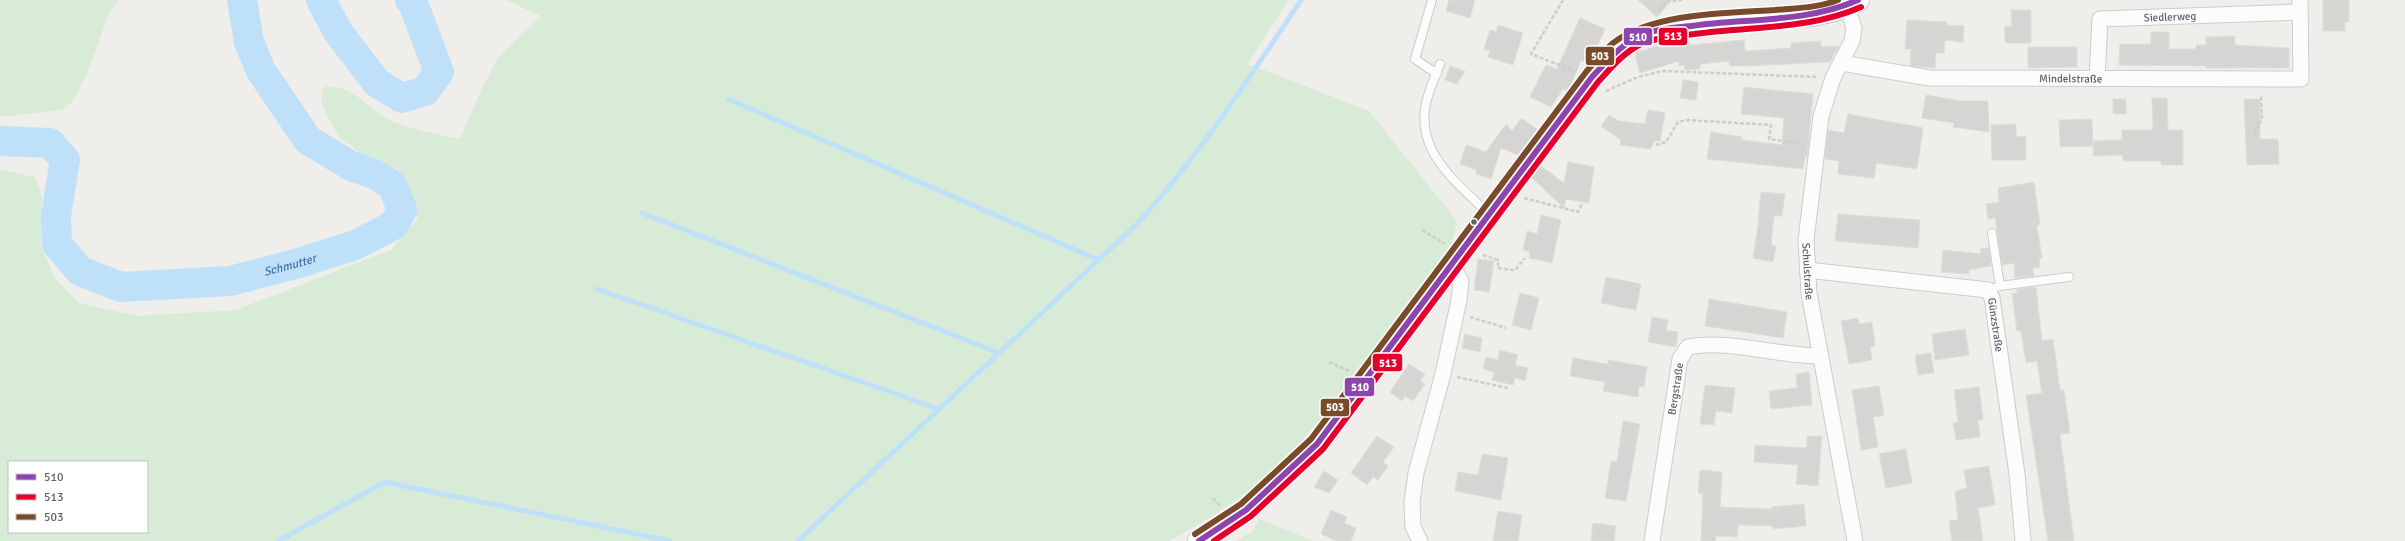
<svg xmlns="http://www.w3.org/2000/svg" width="2405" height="541" viewBox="0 0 2405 541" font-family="Signika,sans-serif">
	<rect width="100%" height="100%" fill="#efeeea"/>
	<g fill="#d8ebd6" fill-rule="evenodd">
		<polygon points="0,0 118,0 108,16 88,71 72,102 62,110 0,117"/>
		<path d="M505,0H1288L1248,64L1369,111L1457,221L1452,243C1403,310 1356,381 1300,443C1264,484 1217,515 1169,541H0V170L35,177L42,198L41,245L54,277L79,303L137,316L236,310L391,250L418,219L396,168L360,153L340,137L327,116L321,99L324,87C356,85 363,106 386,118C408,130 436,134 460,139L481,90L498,58L541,16ZM9,462H147V532H9Z"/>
		<polygon points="1259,519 1313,541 1235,541 1253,531"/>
	</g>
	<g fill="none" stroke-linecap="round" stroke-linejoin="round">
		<g stroke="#bfe0f9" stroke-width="5">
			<polyline points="728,99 1099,260"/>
			<polyline points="642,213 999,353"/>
			<polyline points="597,289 939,409"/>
			<polyline points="278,541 385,482 670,541"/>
			<path d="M798,541L1136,225C1199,156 1249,78 1301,0"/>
		</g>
		<g stroke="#bfe0f9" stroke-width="30">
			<polyline points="321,0 338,32 377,83 402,98 425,91 439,72 413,3 410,0"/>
			<path id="s1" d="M0,141L50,143L65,160L56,216L57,244L80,271L121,287L230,281L299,263L355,245L394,225L402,209L392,185L374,174L351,166L308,140L261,71L249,42L242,0"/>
		</g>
	</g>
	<g fill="#d6d5d3" stroke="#deddd9">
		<polygon points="1449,0 1475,0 1470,18 1446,11"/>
		<polygon points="1638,0 1672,0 1657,17"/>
		<polygon points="2323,0 2349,0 2349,22 2345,22 2345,31 2323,31"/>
		<polygon points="2011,10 2031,10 2031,43 2005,43 2005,26 2012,26"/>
		<polygon points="1580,18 1605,29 1591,60 1588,63 1581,60 1571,85 1566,91 1563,89 1551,107 1530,97 1546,65 1557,69"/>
		<polygon points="1907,20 1947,22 1946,25 1964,26 1963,42 1945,40 1944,53 1936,53 1935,68 1910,66 1911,49 1905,49"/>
		<polygon points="1498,25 1523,33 1513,65 1488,57 1490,51 1484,49 1490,30 1496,32"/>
		<polygon points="2151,32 2169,32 2169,49 2196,49 2196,45 2206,45 2206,37 2235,36 2235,45 2289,48 2289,68 2206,68 2206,66 2119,65 2120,44 2151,44"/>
		<polygon points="1744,40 1745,51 1791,48 1791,43 1821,41 1821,47 1839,46 1830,62 1746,66 1730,66 1729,61 1700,64 1700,69 1684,70 1685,65 1679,66 1679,61 1640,73 1636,59 1636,53 1657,46 1658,48"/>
		<polygon points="2028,47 2077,47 2077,67 2028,68"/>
		<polygon points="1450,66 1465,71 1457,84 1445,80"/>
		<polygon points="1683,80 1698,82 1696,100 1680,98"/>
		<polygon points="1744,87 1813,94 1807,157 1805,157 1803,169 1707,159 1711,132 1742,137 1742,140 1782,145 1784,118 1741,114"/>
		<polygon points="1926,95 1961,101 1988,101 1989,132 1953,127 1954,123 1922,118"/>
		<polygon points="2152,98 2167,98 2168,130 2183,130 2183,165 2161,165 2161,161 2123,161 2123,155 2093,156 2093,141 2120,140 2122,139 2122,130 2153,130"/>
		<rect x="2113" y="99" width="13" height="15"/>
		<polygon points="2244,99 2260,99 2260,139 2278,139 2279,164 2247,165"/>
		<polygon points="1648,110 1665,113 1660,141 1655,141 1650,149 1620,145 1621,140 1601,126 1609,115 1619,121 1645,124"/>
		<polygon points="1848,114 1923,128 1917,169 1876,163 1874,178 1838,174 1839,161 1825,159 1828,130 1844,133"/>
		<polygon points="1521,118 1537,129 1518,155 1501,148 1491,179 1476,174 1477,170 1460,164 1466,145 1486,152 1506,124 1512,131"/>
		<polygon points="2092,119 2093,146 2060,147 2059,120"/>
		<polygon points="2016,124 2016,137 2026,136 2026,160 1992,160 1991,125"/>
		<polygon points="1568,162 1594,167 1589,203 1566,199 1564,208 1532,178 1541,166 1564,183"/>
		<polygon points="2034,182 2040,225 2037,225 2042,258 2039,259 2040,267 2033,268 2034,276 2015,278 2014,263 2002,265 1995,218 1988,219 1986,204 1999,202 1998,188"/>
		<polygon points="1761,192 1785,194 1782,216 1774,216 1771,245 1776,246 1773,262 1753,258 1759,220 1758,220"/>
		<polygon points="1838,214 1920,220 1918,248 1835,241"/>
		<polygon points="1541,215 1561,220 1552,263 1529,258 1530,252 1523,250 1527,231 1537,234"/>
		<polygon points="1989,248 1991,266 1969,270 1969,274 1941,272 1943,250 1981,254 1980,249"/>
		<polygon points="1478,259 1494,261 1489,292 1474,290"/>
		<polygon points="1606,277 1641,284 1636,310 1601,303"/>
		<polygon points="2036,287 2042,341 2053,339 2060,390 2064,390 2070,433 2060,434 2074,541 2048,541 2026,395 2042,393 2037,361 2026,363 2021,331 2017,331 2012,293 2017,293 2017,289"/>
		<polygon points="1520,293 1539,298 1531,330 1512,325"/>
		<polygon points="1709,299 1787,312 1783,338 1705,326"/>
		<polygon points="1652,317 1668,320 1666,330 1678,332 1676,347 1648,342"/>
		<polygon points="1858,318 1859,324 1872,322 1875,346 1870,347 1872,360 1849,364 1841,321"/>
		<polygon points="1965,329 1969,355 1935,360 1932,334"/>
		<polygon points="1465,334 1482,338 1480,352 1462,348"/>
		<polygon points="1500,350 1518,355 1515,365 1528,368 1525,381 1515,378 1513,385 1492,380 1495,372 1483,369 1486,357 1498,360"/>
		<polygon points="1931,353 1934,373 1918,375 1915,355"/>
		<polygon points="1573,358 1608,364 1608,360 1647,367 1644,387 1639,386 1638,397 1603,391 1605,382 1570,376"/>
		<polygon points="1409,364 1425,374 1420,381 1425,384 1413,401 1405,396 1402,401 1390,392"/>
		<polygon points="1809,372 1812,405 1771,409 1769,391 1797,388 1796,374"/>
		<polygon points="1705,385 1735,388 1732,413 1716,411 1714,425 1700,424"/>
		<polygon points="1879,386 1884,415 1873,417 1878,447 1861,450 1852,390"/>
		<polygon points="1979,387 1983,419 1978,420 1980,437 1956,440 1953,423 1958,422 1954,390"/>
		<polygon points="1623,421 1640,424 1626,501 1605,498 1611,461 1617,462"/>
		<polygon points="1377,436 1394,447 1383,462 1388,466 1378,480 1373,477 1367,485 1351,473"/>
		<polygon points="1807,436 1822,436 1818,486 1796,484 1798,465 1754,462 1755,445 1807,448"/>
		<polygon points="1906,449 1912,483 1886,488 1879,454"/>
		<polygon points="1482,454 1508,458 1501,500 1455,491 1458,472 1478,475"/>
		<polygon points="1989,466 1995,505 1978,508 1983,541 1952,541 1949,521 1958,520 1955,491 1967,488 1964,470"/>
		<polygon points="1700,470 1722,472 1720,507 1772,509 1771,507 1804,504 1806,526 1773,529 1773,526 1738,525 1737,537 1715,536 1716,541 1701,541 1703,494 1698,493"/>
		<polygon points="1324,471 1338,480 1329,493 1314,487"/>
		<polygon points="1331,510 1347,517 1344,523 1356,528 1351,541 1337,541 1321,534"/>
		<polygon points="1498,511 1522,515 1518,541 1493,541"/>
		<polygon points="1593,523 1616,526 1614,541 1591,541"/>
	</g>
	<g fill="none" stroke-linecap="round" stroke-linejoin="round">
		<g stroke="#cbcccc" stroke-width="10">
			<g id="lane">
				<polyline points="1432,0 1415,59 1437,74"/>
				<path d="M1440,64C1436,75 1431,85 1428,96C1411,149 1456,182 1489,214"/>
				<polyline points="1992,233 2000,286"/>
				<polyline points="1988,290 2000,286 2069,277"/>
			</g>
		</g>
		<g stroke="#cbcccc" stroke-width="17">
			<g id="street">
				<path id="s2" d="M1847,6L1854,28L1852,41L1833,78L1821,116L1806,240L1809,293L1855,541"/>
				<path id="s3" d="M1842,63L1929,78L2301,79L2300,0"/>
				<path id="s4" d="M2097,79L2100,19L2300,12"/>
				<path id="s5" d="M1807,270L1988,290L1992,298L2017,474L2023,541"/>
				<polyline points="1420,541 1413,527 1412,502 1416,473 1443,374 1459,300 1461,281 1452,265"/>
				<path id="s6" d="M1652,541L1680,359L1688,347C1728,339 1777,356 1820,356"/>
			</g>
		</g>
		<g stroke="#cacacb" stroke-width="24">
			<polyline id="secondary" points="1199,541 1246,510 1317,444 1592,77 1617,50 1638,37 1661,30 1727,21 1812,15 1835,10 1858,0"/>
		</g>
		<g stroke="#cacfcc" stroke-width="2.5" stroke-dasharray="4 2" stroke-linecap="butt">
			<polyline points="1563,0 1531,54 1574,71"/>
			<polyline points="1659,11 1666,2 1682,0"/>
			<polyline points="1606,91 1638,77 1663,71 1817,77"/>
			<polyline points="2254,135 2262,118 2261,95"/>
			<polyline points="1656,145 1666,142 1678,122 1687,120 1771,125 1769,139 1803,144"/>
			<polyline points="1524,198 1578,212 1582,203"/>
			<polyline points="1422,230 1445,244"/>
			<polyline points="1483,255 1498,260 1498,268 1515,270 1525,258"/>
			<polyline points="1470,317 1506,328"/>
			<polyline points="1329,362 1349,371"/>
			<polyline points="1457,377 1508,388"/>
			<polyline points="1213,498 1220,506"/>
		</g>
		<use href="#lane" stroke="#fdfcfc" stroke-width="8"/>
		<use href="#street" stroke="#fdfcfc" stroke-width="15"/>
		<use href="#secondary" stroke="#fdfcfc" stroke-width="22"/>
		<g stroke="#fff" stroke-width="9">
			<path id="bus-1" d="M1199,541L1246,510L1317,444L1592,77C1606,62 1619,47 1637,37C1654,29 1673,28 1691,26C1747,18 1806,23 1858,0"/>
		</g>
		<g stroke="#fff" stroke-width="9">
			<path id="bus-2" d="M1214,541L1251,516L1323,449L1598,82C1611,68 1623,53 1641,44C1657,37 1677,36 1694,34C1750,26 1809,30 1861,7"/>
		</g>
		<g stroke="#fff" stroke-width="9">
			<path id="bus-3" d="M1195,534L1241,504L1311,439L1586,72C1594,63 1603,51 1613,43C1652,13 1726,13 1775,10C1796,8 1818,8 1838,0"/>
		</g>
		<use href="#bus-1" stroke="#8e44ad" stroke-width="6"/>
		<use href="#bus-2" stroke="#e4002b" stroke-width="6"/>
		<use href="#bus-3" stroke="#7a4b2a" stroke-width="6"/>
	</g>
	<circle fill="#5f6368" stroke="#fff" stroke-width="1.5" cx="1474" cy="222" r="3.5"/>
	<g text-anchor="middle" stroke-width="3" stroke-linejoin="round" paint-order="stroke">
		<g font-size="11" fill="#5f6368" stroke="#fff">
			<text dy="4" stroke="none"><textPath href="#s4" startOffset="130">Siedlerweg</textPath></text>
			<text dy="4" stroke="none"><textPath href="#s3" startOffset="230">Mindelstraße</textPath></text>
			<text dy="4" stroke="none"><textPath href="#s2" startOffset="274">Schulstraße</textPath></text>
			<text dy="4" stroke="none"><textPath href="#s5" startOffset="218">Günzstraße</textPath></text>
			<text dy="4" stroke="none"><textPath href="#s6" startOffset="154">Bergstraße</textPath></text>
		</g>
		<g font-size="12" font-style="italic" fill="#4174aa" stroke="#fff">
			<text dy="4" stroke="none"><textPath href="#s1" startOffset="408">Schmutter</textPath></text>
		</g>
	</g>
	<g stroke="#fff" stroke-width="1.5">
		<rect x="1658" y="27" width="30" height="19" rx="4" fill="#e4002b"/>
		<rect x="1623" y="27" width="30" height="19" rx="4" fill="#8e44ad"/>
		<rect x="1585" y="46" width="30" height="20" rx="4" fill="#7a4b2a"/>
		<rect x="1372" y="353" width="31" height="19" rx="4" fill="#e4002b"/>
		<rect x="1344" y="377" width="31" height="20" rx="4" fill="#8e44ad"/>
		<rect x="1320" y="398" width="30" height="19" rx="4" fill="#7a4b2a"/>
	</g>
	<g font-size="11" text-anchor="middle" font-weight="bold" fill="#fff">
		<text x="1673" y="40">513</text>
		<text x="1638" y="41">510</text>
		<text x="1600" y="60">503</text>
		<text x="1388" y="367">513</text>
		<text x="1360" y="391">510</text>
		<text x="1335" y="411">503</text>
	</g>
	<rect x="8" y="461" width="140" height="72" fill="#ffffff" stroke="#bfc1c3"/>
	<rect x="16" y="474" width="20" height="6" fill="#8e44ad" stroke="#bfc1c3"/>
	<text x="44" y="481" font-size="12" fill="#5f6368">510</text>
	<rect x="16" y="494" width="20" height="6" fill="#e4002b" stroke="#bfc1c3"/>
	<text x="44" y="501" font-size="12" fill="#5f6368">513</text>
	<rect x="16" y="514" width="20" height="6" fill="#7a4b2a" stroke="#bfc1c3"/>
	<text x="44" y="521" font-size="12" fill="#5f6368">503</text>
</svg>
